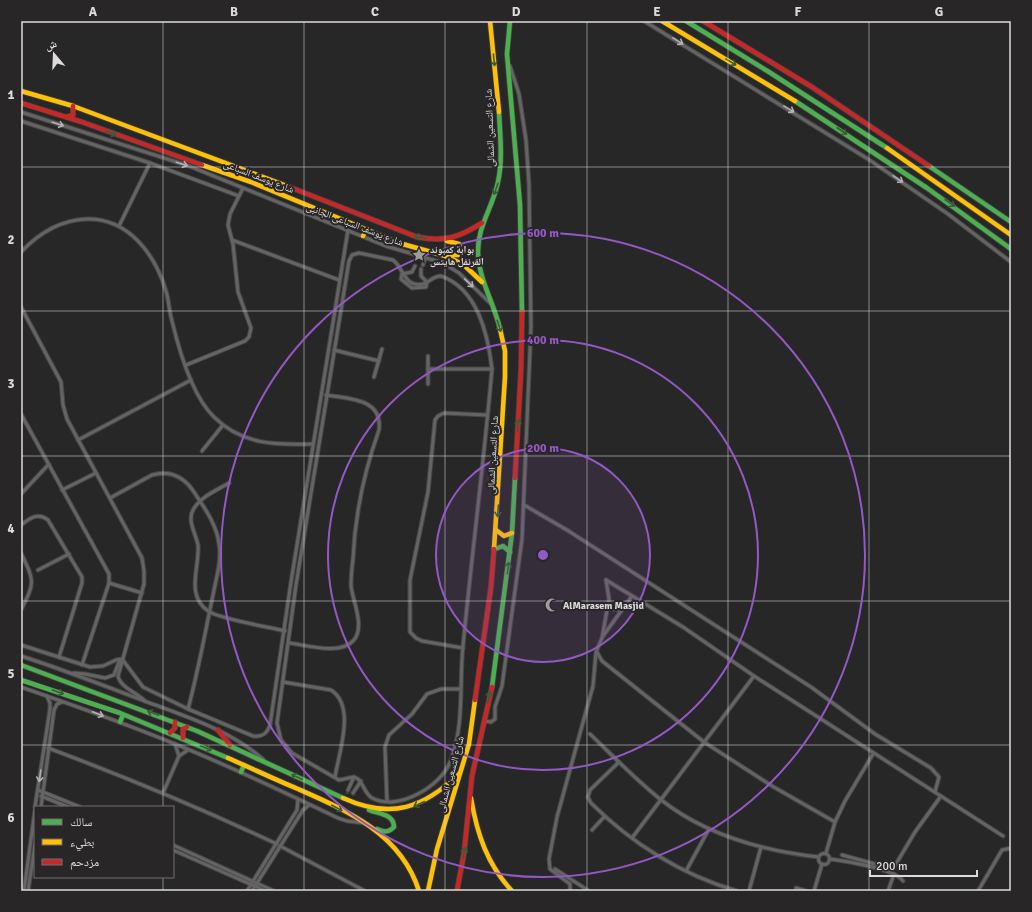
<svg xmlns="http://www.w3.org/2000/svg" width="1032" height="912" viewBox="0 0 1032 912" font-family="Signika,'Noto Naskh Arabic',sans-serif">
	<rect width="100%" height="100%" fill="#282727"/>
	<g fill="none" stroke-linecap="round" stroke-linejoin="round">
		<polyline stroke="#434242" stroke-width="3" stroke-dasharray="3 1.5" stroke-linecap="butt" points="347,794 348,790"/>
		<g stroke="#464444" stroke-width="5">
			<g id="street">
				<polyline points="644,21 868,159 948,214 1011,262"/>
				<polyline points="21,112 189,166 386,246 443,263 459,273 490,303"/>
				<polyline points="21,121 150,163 239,196"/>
				<polyline points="119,226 150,163"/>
				<polyline points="232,240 339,280"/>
				<path d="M21,252C39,233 60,220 87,219C128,218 155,254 166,291C169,301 169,311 172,321C179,350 192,396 214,417C242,445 276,445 312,444"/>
				<path d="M359,253L393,260C404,268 404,288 423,284C430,282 433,276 441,276C478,289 488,335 492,369C484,461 472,553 463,646C459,683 465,726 450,762C441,786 398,812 372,798C365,794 364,785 358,779L354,777L339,780L292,753L281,740L277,723L296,585L349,261L352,255Z"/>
				<polyline points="423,265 425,259"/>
				<polyline points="421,269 421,276 427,282"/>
				<polyline points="402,274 401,279 412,288 426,287 427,282"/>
				<polyline points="402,274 412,272 415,266"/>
				<path d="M21,307L61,382L63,405L67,419L142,558L144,571V584L118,676C120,687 137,693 145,701"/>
				<polyline points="334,350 379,361"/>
				<polyline points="428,356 428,384"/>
				<polyline points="186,365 245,341 249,337 251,328 238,292 233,244 228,225 230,214 243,188"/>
				<polyline points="428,369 492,369"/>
				<polyline points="374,377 382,349"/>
				<polyline points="21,414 109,574 109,583 82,665"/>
				<polyline points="78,440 191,380"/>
				<polyline points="202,451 223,425"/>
				<path d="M229,483C217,490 200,497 193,510C187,521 196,534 198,545C200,567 185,595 208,611C219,619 269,627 285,631"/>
				<polyline points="62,490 96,473"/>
				<polyline points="21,494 49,464"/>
				<path d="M110,498L152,475C170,470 184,477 194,492C204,507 217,525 219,544C222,560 216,579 213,595C205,633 198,672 188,709"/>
				<polyline points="524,505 567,530 811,687 875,734 931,768 939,777 935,792"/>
				<path d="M21,525C30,518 38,512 48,520L82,577V583L59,657"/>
				<path d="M21,553C35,582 35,582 21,610"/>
				<polyline points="38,570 69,554"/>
				<polyline points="606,580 683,627 754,676 1003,836"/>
				<polyline points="109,583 142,593"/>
				<polyline points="608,604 614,609 622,610"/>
				<polyline points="603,636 632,596"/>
				<path d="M289,643C307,645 340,656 354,640C365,626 353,602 351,586C351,577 352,567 353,559C355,514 364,472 379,430C383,398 349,399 326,395"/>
				<path d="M21,645L90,667L103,666L116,660L122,659L143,687L188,709L253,736C262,737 267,734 270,725L291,582L348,230"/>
				<polyline points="463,648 422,641 416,638 410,632 410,580 428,492 435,420 438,416 444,413 486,415"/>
				<polyline points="597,652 602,661 704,742 772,786 835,822"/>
				<path d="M21,656C62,669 102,685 142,700C184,716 229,729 264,760"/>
				<polyline points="74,673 85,674 105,678 114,675 119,662 122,659"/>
				<path d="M283,682L331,690C356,706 339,752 335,777"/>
				<path d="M21,687C73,705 124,723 175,744C230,766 284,792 338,818L347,821L364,823"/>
				<polyline points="484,721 491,722 495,719 495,707 502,686 522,539 531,327 529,184 526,140 519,94 510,66"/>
				<path d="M590,734C613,756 635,779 660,799C704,834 763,851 819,857"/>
				<polyline points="175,744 179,756"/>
				<path d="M48,748C126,777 202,809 277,844"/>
				<path d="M619,762L590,790L588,797L591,803C631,843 682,875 737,891"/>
				<polyline points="38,790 80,807"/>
				<polyline points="348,790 354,777"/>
				<polyline points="163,793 179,756 188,750"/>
				<polyline points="353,793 361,781"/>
				<polyline points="41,796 68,807"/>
				<polyline points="387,801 385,747 389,735 412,714 427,694 441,689 460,689"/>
				<polyline points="35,807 50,709 50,703 47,696"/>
				<polyline points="41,807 54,710 57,704 62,702"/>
				<polyline points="592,830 605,816"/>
				<polyline points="632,838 754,676"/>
				<polyline points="173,845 274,891"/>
				<polyline points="280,846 365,891"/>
				<polyline points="173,850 266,891"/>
				<polyline points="826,853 835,822 845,801 873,754"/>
				<circle cx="824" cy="859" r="5.5"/>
				<polyline points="842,855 893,869 915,832 941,796"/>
				<path d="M830,859C844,861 896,869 903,881"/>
				<polyline points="555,869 589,891"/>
				<polyline points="686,871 709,829"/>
				<polyline points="796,888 806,891"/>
				<polyline points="24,891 35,810"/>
				<polyline points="28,891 35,845"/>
				<polyline points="247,891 297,810 298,799"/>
				<polyline points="252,891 303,810 309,805"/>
				<polyline points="570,891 570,884 550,869 549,859 557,817 593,686 596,652 602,638 609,599 606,580"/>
				<polyline points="749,891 761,847"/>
				<polyline points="814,891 822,864"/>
				<polyline points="888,891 894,874"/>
				<polyline points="978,891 1002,850 1011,848"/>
			</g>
		</g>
		<g stroke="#464444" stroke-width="6">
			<g id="fast">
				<polyline points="510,21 507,54 520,205 522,312"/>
				<polyline points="686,21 769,72 887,148"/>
				<polyline points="795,101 927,188 1011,249"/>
				<path d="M499,112C500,135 503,159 498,182C493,207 477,227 478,253C479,280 494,303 500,329"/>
				<polyline points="929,166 1011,222"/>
				<polyline points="495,549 503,546 510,552"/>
				<polyline points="21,665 197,731 343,798"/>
				<polyline points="21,680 120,713 228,758"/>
				<polyline points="492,687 512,533 515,478"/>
				<polyline points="120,722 123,715"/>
				<polyline points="241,772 244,765"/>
				<path d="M369,810C379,814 394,814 394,827C388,833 384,832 377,829"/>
			</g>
		</g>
		<g stroke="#464444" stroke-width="6">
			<g id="slow">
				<polyline points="490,21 499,112"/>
				<polyline points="662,21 795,101"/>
				<polyline points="21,91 73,106 287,186"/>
				<polyline points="887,148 1011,235"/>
				<polyline points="202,165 251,182 399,243 449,257 465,266 482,282"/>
				<polyline points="363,236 367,229"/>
				<polyline points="444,254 458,255 461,251 459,244 447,241"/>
				<polyline points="496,530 504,536 512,533"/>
				<polyline points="494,549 505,377 505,351 500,329"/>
				<path d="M228,758C251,768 274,779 298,789C348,811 401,834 419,891"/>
				<path d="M343,798C391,820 424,808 460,773"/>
				<path d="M471,798C477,834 487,864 512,891"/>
				<polyline points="428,891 437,849 469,744 475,700"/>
			</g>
		</g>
		<g stroke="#464444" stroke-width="6">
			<g id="jam">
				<polyline points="703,21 812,87 929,166"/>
				<polyline points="21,103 82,122 202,165"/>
				<polyline points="67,117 73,115 73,106"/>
				<path d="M287,186L417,237C445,242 458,238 482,223"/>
				<polyline points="515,478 521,370 522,312"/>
				<polyline points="475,700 491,587 494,549"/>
				<polyline points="218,730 230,745"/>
				<polyline points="170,733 175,728 175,722"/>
				<polyline points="183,738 183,729 187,727"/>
				<polyline points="457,891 464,853 472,776 492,687"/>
			</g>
		</g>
		<use href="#street" stroke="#656464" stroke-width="3"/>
		<use href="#fast" stroke="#4caf50" stroke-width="4.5"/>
		<use href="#slow" stroke="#ffc107" stroke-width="4.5"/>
		<use href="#jam" stroke="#c62828" stroke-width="4.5"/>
	</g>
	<defs><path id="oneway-shaft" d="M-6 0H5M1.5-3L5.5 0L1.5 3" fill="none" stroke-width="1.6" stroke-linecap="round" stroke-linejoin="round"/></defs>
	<g stroke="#b3b1b1">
		<use href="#oneway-shaft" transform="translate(678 41) rotate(31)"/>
		<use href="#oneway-shaft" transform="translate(789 109) rotate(31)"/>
		<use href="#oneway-shaft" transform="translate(58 124) rotate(18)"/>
		<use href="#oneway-shaft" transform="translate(182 164) rotate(18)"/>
		<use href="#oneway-shaft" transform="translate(898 179) rotate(34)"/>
		<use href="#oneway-shaft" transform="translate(469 283) rotate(44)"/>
		<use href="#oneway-shaft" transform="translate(98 714) rotate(21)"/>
		<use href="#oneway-shaft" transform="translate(40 776) rotate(98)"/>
	</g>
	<g stroke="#375d37">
		<use href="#oneway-shaft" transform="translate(494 60) rotate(84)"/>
		<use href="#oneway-shaft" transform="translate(731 62) rotate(31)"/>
		<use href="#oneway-shaft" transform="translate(842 131) rotate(33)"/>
		<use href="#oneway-shaft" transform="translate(111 133) rotate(19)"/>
		<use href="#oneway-shaft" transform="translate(496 189) rotate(109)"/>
		<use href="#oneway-shaft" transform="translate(950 203) rotate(34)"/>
		<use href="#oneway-shaft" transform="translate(420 237) rotate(-166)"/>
		<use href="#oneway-shaft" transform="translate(499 326) rotate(72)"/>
		<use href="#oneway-shaft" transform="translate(518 425) rotate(-87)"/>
		<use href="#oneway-shaft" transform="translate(498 511) rotate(94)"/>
		<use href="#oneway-shaft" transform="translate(508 568) rotate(-84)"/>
		<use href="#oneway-shaft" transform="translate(58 692) rotate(20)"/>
		<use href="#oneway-shaft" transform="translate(489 697) rotate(-78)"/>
		<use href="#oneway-shaft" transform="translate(153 713) rotate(-159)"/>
		<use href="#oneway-shaft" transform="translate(206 748) rotate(23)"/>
		<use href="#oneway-shaft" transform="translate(297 777) rotate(-155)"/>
		<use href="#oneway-shaft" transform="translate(419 804) rotate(155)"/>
		<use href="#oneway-shaft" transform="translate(337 808) rotate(27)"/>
		<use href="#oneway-shaft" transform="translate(464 853) rotate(-82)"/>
	</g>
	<path fill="none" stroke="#dddbdb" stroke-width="1" stroke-opacity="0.55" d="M163,21V807M304,21V891M445,21V891M587,21V891M728,21V891M869,21V891M21,167H1011M21,311H1011M21,456H1011M21,601H1011M21,745H1011M163,877V891"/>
	<circle cx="543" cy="555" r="107" fill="#9458c6" fill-opacity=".12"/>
	<g fill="none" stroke="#9458c6" stroke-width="2">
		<circle cx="543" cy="555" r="107"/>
		<circle cx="543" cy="555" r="215"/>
		<circle cx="543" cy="555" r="322"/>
	</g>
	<defs>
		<g id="sight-bare" transform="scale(1.08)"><path d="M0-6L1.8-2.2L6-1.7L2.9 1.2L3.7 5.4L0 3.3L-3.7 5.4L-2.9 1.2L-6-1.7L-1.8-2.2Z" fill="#9e9c9c" stroke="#292627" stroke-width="2.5" paint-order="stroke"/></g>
		<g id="mosque-bare" transform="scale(1.08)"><path d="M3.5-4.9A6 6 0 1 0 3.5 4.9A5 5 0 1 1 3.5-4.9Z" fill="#9e9c9c" stroke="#292627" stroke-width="2.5" paint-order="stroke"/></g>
	</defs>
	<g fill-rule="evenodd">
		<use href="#sight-bare" x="419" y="255"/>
		<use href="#mosque-bare" x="552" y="605"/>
	</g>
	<g text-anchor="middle" stroke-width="4" stroke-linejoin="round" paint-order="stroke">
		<g font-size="10" fill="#dddbdb" stroke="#292627">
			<text transform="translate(489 128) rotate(-92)" y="4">شارع التسعين الشمالى</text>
			<text transform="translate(259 176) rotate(21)" y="4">شارع يوسف السباعى</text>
			<text transform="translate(355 224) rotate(21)" y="4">شارع يوسف السباعى الجانبى</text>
			<text transform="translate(492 455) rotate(-87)" y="4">شارع التسعين الشمالى</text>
			<text transform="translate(450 774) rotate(-75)" y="4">شارع التسعين الشمالى</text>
		</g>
		<g font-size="10" font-weight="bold" fill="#dddbdb" stroke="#292627" text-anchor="start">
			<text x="430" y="253">بوابة كمبوند<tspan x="430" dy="12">القرنفل هايتس</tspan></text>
			<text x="563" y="609">AlMarasem Masjid</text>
		</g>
	</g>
	<circle cx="543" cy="555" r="6" fill="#9458c6" stroke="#292627" stroke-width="2"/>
	<g font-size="12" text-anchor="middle" font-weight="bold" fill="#9458c6" stroke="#292627" stroke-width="4" stroke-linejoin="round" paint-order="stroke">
		<text x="543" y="237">600 m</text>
		<text x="543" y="344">400 m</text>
		<text x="543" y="452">200 m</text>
	</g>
	<rect width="1032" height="912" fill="none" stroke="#292627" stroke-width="44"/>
	<rect x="34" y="806" width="140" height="72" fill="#292627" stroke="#716e6f"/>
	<rect x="42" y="819" width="20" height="6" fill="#4caf50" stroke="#716e6f"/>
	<text x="70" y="826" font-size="12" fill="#dddbdb">سالك</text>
	<rect x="42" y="839" width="20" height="6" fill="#ffc107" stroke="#716e6f"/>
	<text x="70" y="846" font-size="12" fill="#dddbdb">بطيء</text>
	<rect x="42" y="859" width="20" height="6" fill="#c62828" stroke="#716e6f"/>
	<text x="70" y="866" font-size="12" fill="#dddbdb">مزدحم</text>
	<g transform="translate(54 54) rotate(341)" stroke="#292627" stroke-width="3" paint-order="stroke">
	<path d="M0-3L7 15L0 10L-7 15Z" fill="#dddbdb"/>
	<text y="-6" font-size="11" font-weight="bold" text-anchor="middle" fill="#dddbdb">ش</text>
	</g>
	<path d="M870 870v6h107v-6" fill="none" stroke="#dddbdb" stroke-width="2"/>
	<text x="876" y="870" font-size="12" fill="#dddbdb" stroke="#292627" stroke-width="3" paint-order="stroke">200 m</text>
	<rect x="22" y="22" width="988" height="868" fill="none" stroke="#dddbdb" stroke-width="1.5"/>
	<g font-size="13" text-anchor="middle" font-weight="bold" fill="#dddbdb">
		<text x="93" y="16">A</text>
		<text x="234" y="16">B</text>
		<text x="375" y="16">C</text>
		<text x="516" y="16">D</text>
		<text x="657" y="16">E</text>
		<text x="798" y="16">F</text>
		<text x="939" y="16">G</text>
		<text x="11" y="99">1</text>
		<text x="11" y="244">2</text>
		<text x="11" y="388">3</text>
		<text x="11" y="533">4</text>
		<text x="11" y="678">5</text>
		<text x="11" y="822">6</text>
	</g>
</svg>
